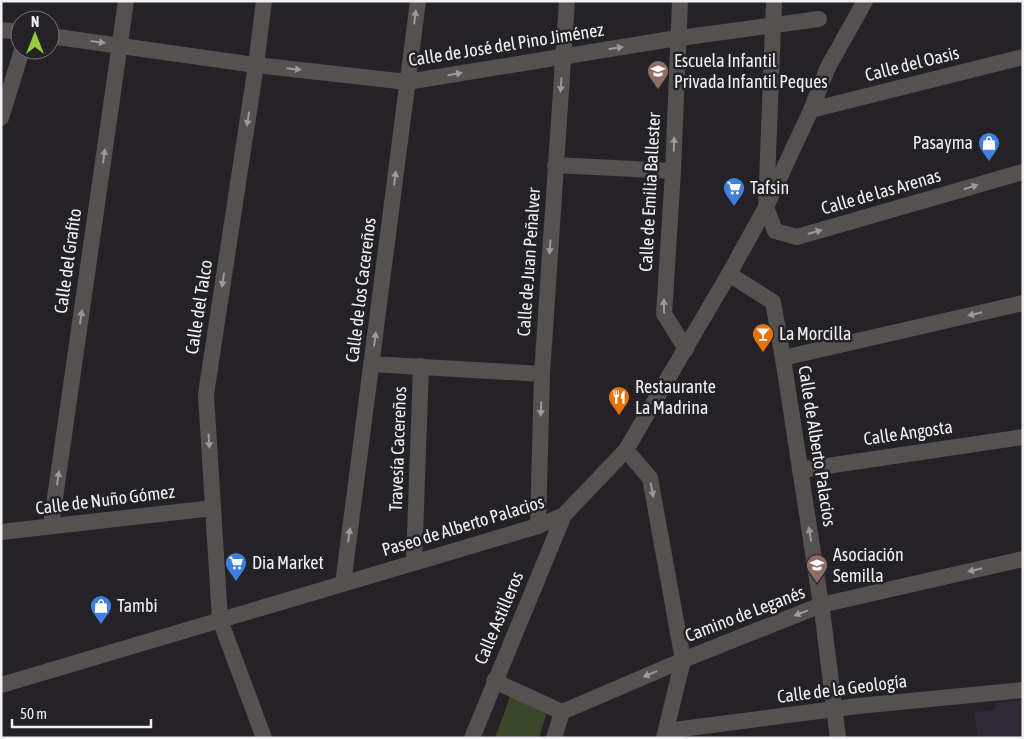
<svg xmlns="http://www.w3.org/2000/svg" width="1024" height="739" viewBox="0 0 1024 739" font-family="'Asap Condensed',sans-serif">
	<rect width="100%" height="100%" fill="#242227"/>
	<polygon fill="#2e2934" points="1023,700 1023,738 978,738 974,712 995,710 995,703"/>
	<polygon fill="#3c4629" points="510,697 547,712 539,738 495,738"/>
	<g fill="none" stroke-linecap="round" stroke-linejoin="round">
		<g stroke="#545150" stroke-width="16">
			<polyline points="264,1 256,65 206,394 220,620 264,738"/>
			<polyline points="680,1 673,171 664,314 686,349"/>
			<polyline points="774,1 766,207 775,231 797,237 1023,172"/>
			<polyline points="1,30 20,32"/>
			<polyline points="50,36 256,65 407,82 665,40 819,19"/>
			<polyline points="811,110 1023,57"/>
			<polyline points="1,118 22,50"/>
			<polyline points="555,165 673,171"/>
			<polyline points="729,274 773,302 783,358 823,618 838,738"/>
			<polyline points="783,358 1023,303"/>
			<polyline points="372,364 542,374"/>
			<polyline points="626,450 650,478 683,660 664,738"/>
			<polyline points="800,470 1023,437"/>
			<polyline points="51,526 126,1"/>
			<polyline points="538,526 542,374 567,1"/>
			<polyline points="1,532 213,508"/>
			<polyline points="414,563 421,366"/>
			<polyline points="343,584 418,1"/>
			<polyline points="494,681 562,712 683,660 821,605 1023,559"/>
			<polyline points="1,685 538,526 564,515 626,450 729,274 766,207 811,110 828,67 865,1"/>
			<polyline points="666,731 858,706 1023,690"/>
			<polyline points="472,738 564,515"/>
			<polyline points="554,738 562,712"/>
		</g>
	</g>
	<defs><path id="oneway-solid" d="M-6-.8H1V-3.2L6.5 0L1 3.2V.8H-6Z" transform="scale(1.25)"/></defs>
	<g fill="#9b999a">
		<use href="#oneway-solid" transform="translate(415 17) rotate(-83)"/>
		<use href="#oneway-solid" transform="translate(98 42) rotate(7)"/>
		<use href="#oneway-solid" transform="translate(616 48) rotate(-9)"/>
		<use href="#oneway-solid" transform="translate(294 69) rotate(6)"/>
		<use href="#oneway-solid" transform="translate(455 74) rotate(-9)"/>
		<use href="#oneway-solid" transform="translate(561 85) rotate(94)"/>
		<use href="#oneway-solid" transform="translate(248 119) rotate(99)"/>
		<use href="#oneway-solid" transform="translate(674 144) rotate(-88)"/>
		<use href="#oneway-solid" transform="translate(104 156) rotate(-82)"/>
		<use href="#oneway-solid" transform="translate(395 178) rotate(-83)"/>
		<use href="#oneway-solid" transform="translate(971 187) rotate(-17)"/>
		<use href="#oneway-solid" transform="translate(815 232) rotate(-16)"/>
		<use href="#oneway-solid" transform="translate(550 247) rotate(94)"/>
		<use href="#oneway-solid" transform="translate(223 280) rotate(99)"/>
		<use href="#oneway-solid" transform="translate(664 306) rotate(-90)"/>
		<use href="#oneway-solid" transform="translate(975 314) rotate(167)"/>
		<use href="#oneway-solid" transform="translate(81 317) rotate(-82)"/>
		<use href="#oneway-solid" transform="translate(375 339) rotate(-83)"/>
		<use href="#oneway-solid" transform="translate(541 409) rotate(92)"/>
		<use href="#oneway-solid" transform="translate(209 441) rotate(86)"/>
		<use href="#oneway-solid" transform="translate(58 478) rotate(-82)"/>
		<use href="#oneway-solid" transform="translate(652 490) rotate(80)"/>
		<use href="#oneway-solid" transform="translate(810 534) rotate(-99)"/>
		<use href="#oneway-solid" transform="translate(349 535) rotate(-82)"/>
		<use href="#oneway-solid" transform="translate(975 570) rotate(167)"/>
		<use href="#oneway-solid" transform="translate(801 613) rotate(159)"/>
		<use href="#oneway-solid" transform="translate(650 674) rotate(157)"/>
	</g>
	<defs>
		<g id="school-pin" transform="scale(1.125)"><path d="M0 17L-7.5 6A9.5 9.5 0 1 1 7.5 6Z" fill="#8d6e63" stroke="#242227"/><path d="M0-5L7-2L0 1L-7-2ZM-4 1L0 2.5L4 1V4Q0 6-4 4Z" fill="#fff"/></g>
		<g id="shop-pin" transform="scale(1.125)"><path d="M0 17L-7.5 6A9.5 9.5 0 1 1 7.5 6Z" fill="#3f7fe0" stroke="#242227"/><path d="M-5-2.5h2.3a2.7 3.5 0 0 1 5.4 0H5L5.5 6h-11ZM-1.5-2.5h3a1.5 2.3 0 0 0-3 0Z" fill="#fff"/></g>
		<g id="supermarket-pin" transform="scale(1.125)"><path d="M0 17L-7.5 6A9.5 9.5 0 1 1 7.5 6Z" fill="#3f7fe0" stroke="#242227"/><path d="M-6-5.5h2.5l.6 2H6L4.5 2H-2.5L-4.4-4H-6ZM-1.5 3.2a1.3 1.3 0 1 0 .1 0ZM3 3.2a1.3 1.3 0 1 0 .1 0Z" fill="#fff"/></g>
		<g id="bar-pin" transform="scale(1.125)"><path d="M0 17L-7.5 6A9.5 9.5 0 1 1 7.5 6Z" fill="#e8710a" stroke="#242227"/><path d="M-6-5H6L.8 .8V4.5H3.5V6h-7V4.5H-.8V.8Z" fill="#fff"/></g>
		<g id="restaurant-pin" transform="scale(1.125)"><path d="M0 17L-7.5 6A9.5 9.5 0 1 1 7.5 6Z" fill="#e8710a" stroke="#242227"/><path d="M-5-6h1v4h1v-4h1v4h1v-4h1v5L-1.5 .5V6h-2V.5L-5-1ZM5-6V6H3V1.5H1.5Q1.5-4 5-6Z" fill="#fff"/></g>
	</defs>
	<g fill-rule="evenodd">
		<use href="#school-pin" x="658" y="71"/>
		<use href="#shop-pin" x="989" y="143"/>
		<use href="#supermarket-pin" x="734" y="188"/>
		<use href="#bar-pin" x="763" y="334"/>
		<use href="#restaurant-pin" x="619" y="397"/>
		<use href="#supermarket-pin" x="236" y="563"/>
		<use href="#school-pin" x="817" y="565"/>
		<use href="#shop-pin" x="101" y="606"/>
	</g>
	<g text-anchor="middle" stroke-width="5" stroke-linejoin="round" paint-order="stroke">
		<g font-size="18" fill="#f1f0f4" stroke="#242227">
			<text transform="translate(506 45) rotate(-9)" y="6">Calle de José del Pino Jiménez</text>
			<text transform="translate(912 64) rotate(-14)" y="6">Calle del Oasis</text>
			<text transform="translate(650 192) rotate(-87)" y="6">Calle de Emilia Ballester</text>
			<text transform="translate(881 192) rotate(-16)" y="6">Calle de las Arenas</text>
			<text transform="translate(68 261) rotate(-82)" y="6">Calle del Grafito</text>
			<text transform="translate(529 262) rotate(-86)" y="6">Calle de Juan Peñalver</text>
			<text transform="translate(361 290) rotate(-83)" y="6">Calle de los Cacereños</text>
			<text transform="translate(199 307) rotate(-81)" y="6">Calle del Talco</text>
			<text transform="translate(908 433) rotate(-8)" y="6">Calle Angosta</text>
			<text transform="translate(817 446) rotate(81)" y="6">Calle de Alberto Palacios</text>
			<text transform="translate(398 449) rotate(-88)" y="6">Travesía Cacereños</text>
			<text transform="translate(105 500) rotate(-7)" y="6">Calle de Nuño Gómez</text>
			<text transform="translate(463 526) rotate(-17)" y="6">Paseo de Alberto Palacios</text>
			<text transform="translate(745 614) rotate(-21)" y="6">Camino de Leganés</text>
			<text transform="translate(499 618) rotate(-67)" y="6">Calle Astilleros</text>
			<text transform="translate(842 689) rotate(-7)" y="6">Calle de la Geología</text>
		</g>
		<g font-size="18" fill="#f1f0f4" stroke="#242227" text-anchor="start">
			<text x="674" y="67">Escuela Infantil<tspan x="674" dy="21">Privada Infantil Peques</tspan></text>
			<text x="973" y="149" text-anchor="end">Pasayma</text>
			<text x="750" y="194">Tafsin</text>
			<text x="779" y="340">La Morcilla</text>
			<text x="635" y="393">Restaurante<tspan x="635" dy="21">La Madrina</tspan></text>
			<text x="833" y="561">Asociación<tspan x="833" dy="21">Semilla</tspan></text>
			<text x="252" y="569">Dia Market</text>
			<text x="117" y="612">Tambi</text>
		</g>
	</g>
	<rect width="1024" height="739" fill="none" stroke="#f1f0f4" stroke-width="5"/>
	<g transform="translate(35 35)"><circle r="24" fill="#242227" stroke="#767479"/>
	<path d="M0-4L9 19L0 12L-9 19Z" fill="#95cc3b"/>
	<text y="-8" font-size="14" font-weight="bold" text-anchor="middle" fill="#f1f0f4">N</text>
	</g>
	<path d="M12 719v8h139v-8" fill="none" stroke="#f1f0f4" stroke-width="2.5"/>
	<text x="20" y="719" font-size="15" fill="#f1f0f4" stroke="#242227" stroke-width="4" paint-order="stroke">50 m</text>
</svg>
